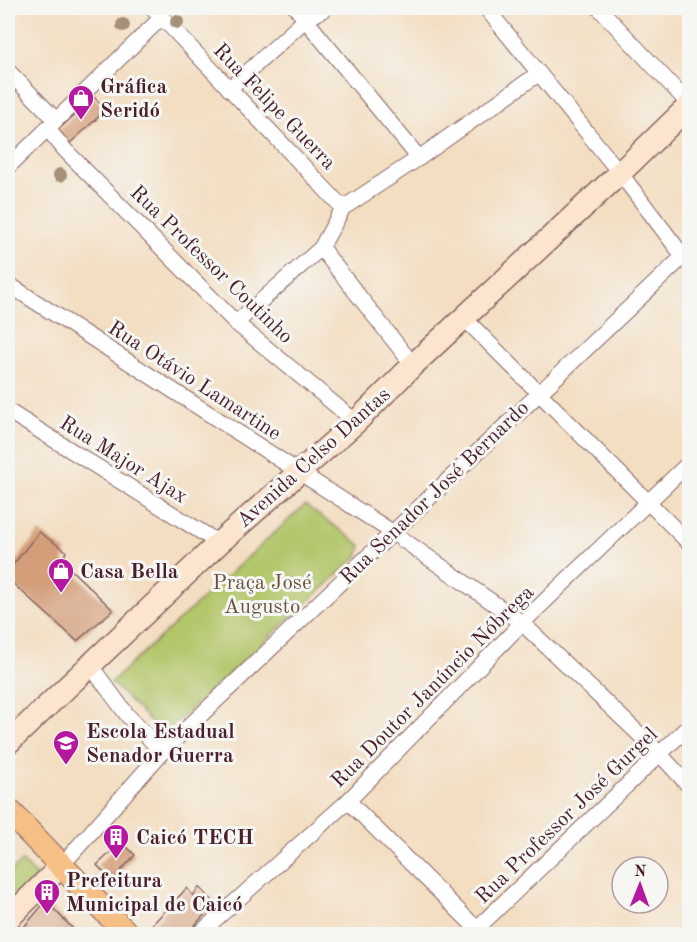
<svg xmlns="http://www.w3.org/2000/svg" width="697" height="942" viewBox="0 0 697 942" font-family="'Old Standard TT',serif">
	<rect width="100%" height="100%" fill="#f6f6f2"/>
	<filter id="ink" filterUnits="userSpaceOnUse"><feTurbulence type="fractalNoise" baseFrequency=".0167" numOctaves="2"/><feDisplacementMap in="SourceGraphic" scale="12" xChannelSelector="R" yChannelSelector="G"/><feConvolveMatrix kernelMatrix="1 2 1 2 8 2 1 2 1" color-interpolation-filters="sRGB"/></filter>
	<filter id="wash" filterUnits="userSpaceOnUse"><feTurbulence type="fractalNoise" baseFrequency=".008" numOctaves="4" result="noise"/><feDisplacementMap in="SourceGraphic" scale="24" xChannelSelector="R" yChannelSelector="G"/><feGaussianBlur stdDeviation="1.35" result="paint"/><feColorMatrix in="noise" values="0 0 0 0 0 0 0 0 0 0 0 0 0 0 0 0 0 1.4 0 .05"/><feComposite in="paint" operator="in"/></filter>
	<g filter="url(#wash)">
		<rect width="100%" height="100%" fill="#f3dec2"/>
		<g fill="#b2c66a" stroke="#7e724a" stroke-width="1.5">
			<polygon points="305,505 361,545 359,555 163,734 111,682"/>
			<polygon points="22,861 41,881 8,913 8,874"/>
		</g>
		<g id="blocks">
			<g fill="#d39e79">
				<polygon points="94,97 106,110 68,145 56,132"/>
				<polygon points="39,532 66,551 63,562 113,610 77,641 8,579 8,571"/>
				<polygon points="122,842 135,855 112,881 97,865"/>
				<polygon points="199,887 215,903 187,934 153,934 148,929 187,888 193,896"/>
				<polygon points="46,901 78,934 28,934 23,928"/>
			</g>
		</g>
	</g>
	<g filter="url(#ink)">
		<use href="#blocks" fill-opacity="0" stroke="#856260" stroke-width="1.5"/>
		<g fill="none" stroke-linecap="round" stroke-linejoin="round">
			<g stroke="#856260" stroke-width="17">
				<g id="minor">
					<polyline points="153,8 343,208"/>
					<polyline points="296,8 419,158"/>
					<polyline points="486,8 620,173 683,256"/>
					<polyline points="599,8 690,105"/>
					<polyline points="8,71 55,119"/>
					<polyline points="229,89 305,20 326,8"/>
					<polyline points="47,128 65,150 236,323 356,422"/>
					<polyline points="8,167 162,17"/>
					<polyline points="321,248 413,365"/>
					<polyline points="8,284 392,532 522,623 659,753 690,787"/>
					<polyline points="464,318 690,544"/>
					<polyline points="236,323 321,248 343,208 419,158 538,74"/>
					<polyline points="8,411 219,543"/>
					<polyline points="90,665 128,716 162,752"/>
					<polyline points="348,801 482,934"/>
					<polyline points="61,866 162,752 690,250"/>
					<polyline points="199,934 348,801 522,623 690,462"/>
					<polyline points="471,934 690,725"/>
				</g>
			</g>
			<g stroke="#856260" stroke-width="25">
				<g id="secondary">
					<polyline points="8,743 219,543 356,422 413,365 620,173 690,105"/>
					<polyline points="8,919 61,866"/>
				</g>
			</g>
			<g stroke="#856260" stroke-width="26">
				<polyline id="primary" points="8,810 127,934"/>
			</g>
			<use href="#minor" stroke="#fff" stroke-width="15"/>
			<use href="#secondary" stroke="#fbe5cf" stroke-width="22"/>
			<use href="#primary" stroke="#f5bf86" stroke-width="24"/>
		</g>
		<g fill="#a79079">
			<circle cx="177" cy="22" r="7"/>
			<circle cx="123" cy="25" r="7"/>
			<circle cx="60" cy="175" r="7"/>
		</g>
	</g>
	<defs>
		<g id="shop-pin" transform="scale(1.35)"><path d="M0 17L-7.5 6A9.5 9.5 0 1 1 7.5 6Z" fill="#b5179e" stroke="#f6f6f2"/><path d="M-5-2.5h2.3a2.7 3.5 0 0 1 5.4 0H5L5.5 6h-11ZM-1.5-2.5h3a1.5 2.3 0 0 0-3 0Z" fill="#fff"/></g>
		<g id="school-pin" transform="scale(1.35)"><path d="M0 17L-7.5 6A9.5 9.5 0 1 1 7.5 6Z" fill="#b5179e" stroke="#f6f6f2"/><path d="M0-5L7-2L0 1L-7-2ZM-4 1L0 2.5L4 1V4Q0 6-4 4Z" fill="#fff"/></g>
		<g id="building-pin" transform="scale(1.35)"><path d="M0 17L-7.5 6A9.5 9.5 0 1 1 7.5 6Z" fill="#b5179e" stroke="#f6f6f2"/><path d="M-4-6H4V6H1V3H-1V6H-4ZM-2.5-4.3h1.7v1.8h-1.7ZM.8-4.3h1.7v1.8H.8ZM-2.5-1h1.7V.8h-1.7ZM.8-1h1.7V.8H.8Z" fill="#fff"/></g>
	</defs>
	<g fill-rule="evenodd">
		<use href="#shop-pin" x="81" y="98"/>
		<use href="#shop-pin" x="61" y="571"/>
		<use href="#school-pin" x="66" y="743"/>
		<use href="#building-pin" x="116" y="837"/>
		<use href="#building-pin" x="47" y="892"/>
	</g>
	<g text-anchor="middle" stroke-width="6" stroke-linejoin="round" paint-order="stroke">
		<g font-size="21" font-weight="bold" fill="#4a1f2b" stroke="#f6f6f2" text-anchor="start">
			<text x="100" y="93">Gráfica<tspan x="100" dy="24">Seridó</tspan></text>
			<text x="80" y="578">Casa Bella</text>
			<text x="86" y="738">Escola Estadual<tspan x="86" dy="24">Senador Guerra</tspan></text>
			<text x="136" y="844">Caicó TECH</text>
			<text x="66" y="887">Prefeitura<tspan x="66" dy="24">Municipal de Caicó</tspan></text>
		</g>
		<g font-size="21" fill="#4a1f2b" stroke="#f6f6f2">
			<text transform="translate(275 106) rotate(46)" y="7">Rua Felipe Guerra</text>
			<text transform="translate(212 264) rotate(44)" y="7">Rua Professor Coutinho</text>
			<text transform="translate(195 380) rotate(33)" y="7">Rua Otávio Lamartine</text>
			<text transform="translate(313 457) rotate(-42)" y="7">Avenida Celso Dantas</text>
			<text transform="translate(124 459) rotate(32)" y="7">Rua Major Ajax</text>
			<text transform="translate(434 492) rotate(-44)" y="7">Rua Senador José Bernardo</text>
			<text transform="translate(432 686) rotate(-45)" y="7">Rua Doutor Janúncio Nóbrega</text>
			<text transform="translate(566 815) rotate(-44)" y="7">Rua Professor José Gurgel</text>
		</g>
		<g font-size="21" fill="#69513e" stroke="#f6f6f2">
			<text x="262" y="589">Praça José<tspan x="262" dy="24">Augusto</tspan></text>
		</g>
	</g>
	<rect width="697" height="942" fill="none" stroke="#f6f6f2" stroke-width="30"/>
	<g transform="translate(640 885) rotate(1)"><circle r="28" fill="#f6f6f2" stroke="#b1a0a2" stroke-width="1.5"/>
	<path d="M0-4.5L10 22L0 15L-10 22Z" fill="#b5179e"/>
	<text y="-9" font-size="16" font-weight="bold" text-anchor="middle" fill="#4a1f2b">N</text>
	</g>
</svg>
